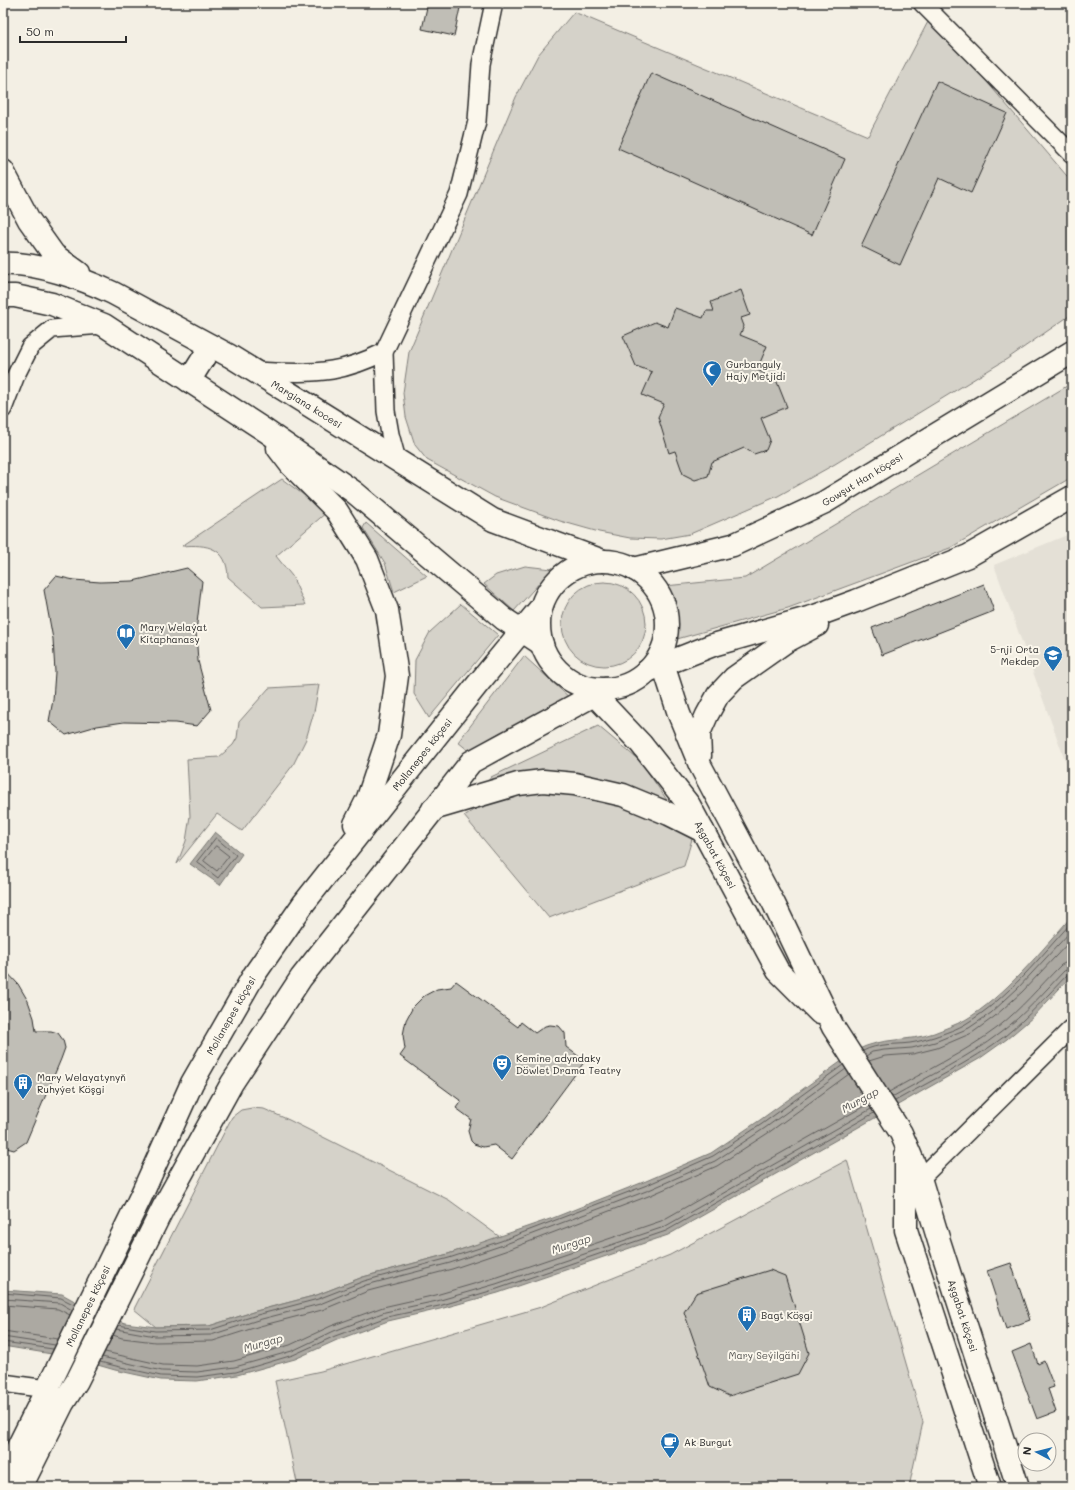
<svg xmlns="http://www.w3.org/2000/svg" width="1075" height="1490" viewBox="0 0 1075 1490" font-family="Mali,sans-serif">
	<rect width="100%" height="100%" fill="#f3efe4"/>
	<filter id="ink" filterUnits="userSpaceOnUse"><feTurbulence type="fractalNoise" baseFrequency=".025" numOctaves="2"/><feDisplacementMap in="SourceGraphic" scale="8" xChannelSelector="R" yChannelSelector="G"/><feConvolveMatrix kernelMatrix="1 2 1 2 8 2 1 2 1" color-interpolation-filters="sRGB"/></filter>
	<g filter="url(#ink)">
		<polygon fill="#e4e0d6" points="1072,533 1072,779 994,565"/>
		<g fill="#d5d2c9" stroke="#807e7a">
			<polygon points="574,12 868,136 931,16 1072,182 1072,314 1007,359 835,464 778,496 690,534 661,539 630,538 599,532 560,521 495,497 427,460 415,445 406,417 403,393 409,352 516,97 538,55"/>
			<polygon points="1072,383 1072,477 950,548 788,608 677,639 676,605 665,586 745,578"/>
			<path d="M282,479L327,512L276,556L292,576L305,605L262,607L228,577C227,547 207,544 182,546Z"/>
			<polygon points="366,523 427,576 394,592 385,563 363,528"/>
			<polygon points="525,566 552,569 514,611 484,584 496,575"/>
			<circle cx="604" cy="624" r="42"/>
			<polygon points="461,604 498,635 429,718 414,694 415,660 430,632"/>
			<polygon points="524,656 571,699 499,733 469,751 458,742"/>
			<polygon points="319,685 314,712 306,739 293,765 242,831 217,814 177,864 186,841 190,816 187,759 219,757 233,745 237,738 239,722 269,688"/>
			<polygon points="598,726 641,762 671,806 623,783 594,778 482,789 491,777"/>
			<polygon points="580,790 636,807 692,839 684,866 549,918 464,816 491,799 531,793"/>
			<polygon points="252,1108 264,1109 289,1120 449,1200 500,1237 448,1254 363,1277 317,1295 256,1311 209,1326 156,1327 134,1309 232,1117 241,1110"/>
			<polygon points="847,1160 923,1422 909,1487 298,1487 275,1381 321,1371 541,1307 670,1255"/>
		</g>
		<g fill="#aca9a2" stroke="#787772">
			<polygon points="215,832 242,854 220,885 190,864"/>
			<path d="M1072,916V975L1033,1017L1007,1039L979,1059L668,1235L498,1293L440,1309L388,1321L337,1340L295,1359L237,1375L197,1381L161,1380L115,1370L70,1357L3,1346V1290L62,1294L98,1314L125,1323L156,1327L209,1326L256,1311L317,1295L363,1277L448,1254L553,1218L646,1181L711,1153L760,1120L857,1050C882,1037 908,1042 934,1033C944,1029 955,1025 965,1020C1003,998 1043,949 1072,916Z"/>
		</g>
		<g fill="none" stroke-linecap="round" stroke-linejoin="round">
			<g stroke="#5f5d5b" stroke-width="1">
				<polygon points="216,838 236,855 218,878 197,862"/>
				<polygon points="216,846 229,856 217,871 204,861"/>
				<path d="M863,1051C878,1043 894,1045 910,1043C918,1042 926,1039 934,1037C945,1033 958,1029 967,1023C1008,998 1040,957 1072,922"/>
				<polyline points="866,1056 872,1052 884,1050 912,1048 935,1042 969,1028 991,1013 1018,988 1072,930"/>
				<polyline points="869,1061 885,1056 913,1054 937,1048 972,1033 994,1017 1022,992 1072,939"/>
				<path d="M889,1092C925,1071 964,1053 997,1028C1022,1008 1039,987 1061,965L1067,962H1072"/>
				<path d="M892,1097C929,1076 967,1058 1000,1033C1024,1015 1044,992 1064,971L1072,968"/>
				<path d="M895,1101C932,1080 971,1062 1005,1036C1028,1017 1047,996 1068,974L1072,973"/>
				<polyline points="3,1293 61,1298 75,1305"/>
				<polyline points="3,1299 60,1303 72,1310"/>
				<polyline points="3,1305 58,1309 70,1315"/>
				<polyline points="118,1325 155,1331 210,1330 257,1315 318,1299 364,1281 449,1258 501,1241 647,1185 713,1156 762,1124 843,1065"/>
				<polyline points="116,1329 155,1336 211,1335 258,1320 320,1304 366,1285 450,1263 503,1245 649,1190 715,1161 765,1128 846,1069"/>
				<polyline points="3,1331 58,1339"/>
				<polyline points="113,1335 122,1338 155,1342 213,1341 260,1326 322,1310 368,1291 452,1269 505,1251 651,1195 717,1166 768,1133 849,1074"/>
				<polyline points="3,1337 55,1345"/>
				<polyline points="3,1342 53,1349"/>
				<polyline points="105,1352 163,1365 197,1366 234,1361 290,1345 331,1326 383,1307 436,1295 494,1278 661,1221 868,1104"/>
				<polyline points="102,1357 162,1371 197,1372 235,1367 292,1351 334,1331 385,1312 437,1301 496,1284 664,1227 871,1109"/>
				<polyline points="100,1362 116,1366 161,1376 197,1377 236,1372 293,1355 335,1336 387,1317 439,1306 497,1289 666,1231 874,1113"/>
			</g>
		</g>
		<g fill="#c0beb6" stroke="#2b2b2b">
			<polygon points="428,3 461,3 454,36 422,29"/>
			<polygon points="651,73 845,159 812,235 618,148"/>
			<polygon points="937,81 1007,113 971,193 939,178 900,265 861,246"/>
			<polygon points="741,290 750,315 741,318 744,326 740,335 767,346 757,370 764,373 767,380 775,377 787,407 761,418 770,440 766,450 754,454 744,448 712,462 708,476 695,480 683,474 675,451 669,453 658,417 664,404 642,395 652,372 636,366 623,336 655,322 668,327 675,308 703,318 706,311 714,311 711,302"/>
			<polygon points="187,568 202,581 196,632 198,661 211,710 197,726 176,723 124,722 97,726 66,735 49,721 53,700 55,672 53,639 44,590 56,576 74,580 100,582 133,581"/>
			<polygon points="984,584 994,611 882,655 872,628"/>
			<polygon points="3,968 18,984 28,1001 34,1018 36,1031 51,1031 58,1033 63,1040 65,1048 61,1059 26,1142 14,1150 3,1147"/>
			<polygon points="456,981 518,1027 521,1022 535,1033 545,1026 550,1025 559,1026 565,1033 566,1047 585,1061 512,1159 494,1145 483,1147 474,1144 471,1141 468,1131 471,1119 456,1108 461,1101 400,1056 405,1049 403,1035 406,1020 413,1007 424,996 437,989 451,987"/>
			<polygon points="1011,1263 1030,1320 1006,1329 987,1271"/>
			<polygon points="770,1270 785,1276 809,1353 798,1374 729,1396 710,1387 684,1312 696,1293"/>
			<polygon points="1031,1344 1038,1364 1044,1361 1054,1387 1048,1389 1056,1412 1037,1419 1012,1352"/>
		</g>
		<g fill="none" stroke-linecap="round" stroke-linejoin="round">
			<g stroke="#2b2b2b" stroke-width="20">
				<g id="street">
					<polyline points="922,3 1072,154"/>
					<path d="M254,371C280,372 306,374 332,370C350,367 368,360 384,352"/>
					<polyline points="3,409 16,375 30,347 52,329 102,325"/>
					<polyline points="397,460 390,434 386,411 384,352 459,194 477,121 481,64 494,3"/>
					<polyline points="913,1186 1072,1028"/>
					<polyline points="3,1383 47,1389"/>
				</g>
			</g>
			<g stroke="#2b2b2b" stroke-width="25">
				<g id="secondary">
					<polyline points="3,171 29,220 54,255 79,273"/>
					<path id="s1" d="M3,264C37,262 83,279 113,293L230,356L493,520L603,561"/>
					<polyline points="3,296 15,296 52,304 104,325 136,346 266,431 354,492 504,619 542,644"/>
					<polyline points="189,381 211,346"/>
					<polyline points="278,448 291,465 337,511 367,559 387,610 397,676 389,735 368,798 355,824"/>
					<path id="s2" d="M3,1477L56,1371L141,1196L192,1083L254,975L304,903L477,685L542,606"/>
					<polyline points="21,1487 63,1403 77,1381 164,1206 232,1083 301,978 471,762 605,689"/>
				</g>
			</g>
			<g stroke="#2b2b2b" stroke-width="25">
				<g id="primary">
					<circle cx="603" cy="625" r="64"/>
					<path id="s3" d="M634,569L733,545L825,502L1072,352"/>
					<path id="s4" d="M660,655L679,714L700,765L774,904L833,1027L901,1133L920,1178L939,1241L1018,1487"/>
					<polyline points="647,671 713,645 815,616 856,601 968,556 1072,497"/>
					<path id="s5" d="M588,688L641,744L689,805L778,971L820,1013"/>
					<polyline points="700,756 699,733 707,715 718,695 734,678 785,642 817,625"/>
					<polyline points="433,809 518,784 543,781 575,784 623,795 669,814 703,831"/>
					<polyline points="906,1155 906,1230 990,1487"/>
				</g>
			</g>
			<use href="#street" stroke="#fbf7ec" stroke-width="17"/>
			<use href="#secondary" stroke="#fbf7ec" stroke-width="22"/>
			<use href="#primary" stroke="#fbf7ec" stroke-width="22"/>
		</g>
	</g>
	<defs>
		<g id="mosque-pin" transform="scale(1)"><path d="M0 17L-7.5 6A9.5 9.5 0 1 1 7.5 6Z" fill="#1f6fb2" stroke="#fbf7ec"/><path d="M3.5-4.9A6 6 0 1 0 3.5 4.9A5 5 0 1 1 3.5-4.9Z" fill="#fff"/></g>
		<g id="library-pin" transform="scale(1)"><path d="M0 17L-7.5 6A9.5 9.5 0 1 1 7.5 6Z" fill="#1f6fb2" stroke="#fbf7ec"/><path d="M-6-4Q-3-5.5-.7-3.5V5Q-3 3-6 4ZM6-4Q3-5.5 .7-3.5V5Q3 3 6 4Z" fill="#fff"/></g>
		<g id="school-pin" transform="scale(1)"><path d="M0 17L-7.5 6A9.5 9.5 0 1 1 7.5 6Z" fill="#1f6fb2" stroke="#fbf7ec"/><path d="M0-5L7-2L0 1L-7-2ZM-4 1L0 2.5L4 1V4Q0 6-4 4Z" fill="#fff"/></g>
		<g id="theatre-pin" transform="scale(1)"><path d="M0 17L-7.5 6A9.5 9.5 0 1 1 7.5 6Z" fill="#1f6fb2" stroke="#fbf7ec"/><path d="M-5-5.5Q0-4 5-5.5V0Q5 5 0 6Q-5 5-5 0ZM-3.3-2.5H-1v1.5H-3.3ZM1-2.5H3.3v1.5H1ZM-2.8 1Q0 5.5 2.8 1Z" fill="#fff"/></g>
		<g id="building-pin" transform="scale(1)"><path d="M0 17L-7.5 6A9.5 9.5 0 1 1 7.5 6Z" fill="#1f6fb2" stroke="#fbf7ec"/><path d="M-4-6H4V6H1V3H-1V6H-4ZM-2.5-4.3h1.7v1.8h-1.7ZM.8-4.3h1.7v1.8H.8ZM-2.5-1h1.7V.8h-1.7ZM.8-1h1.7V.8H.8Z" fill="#fff"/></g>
		<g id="cafe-pin" transform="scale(1)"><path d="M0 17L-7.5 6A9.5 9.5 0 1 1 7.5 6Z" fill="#1f6fb2" stroke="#fbf7ec"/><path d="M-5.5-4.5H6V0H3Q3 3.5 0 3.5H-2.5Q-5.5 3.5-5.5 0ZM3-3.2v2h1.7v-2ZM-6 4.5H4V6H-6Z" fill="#fff"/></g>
	</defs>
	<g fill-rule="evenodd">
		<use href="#mosque-pin" x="712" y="370"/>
		<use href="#library-pin" x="126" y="633"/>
		<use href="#school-pin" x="1053" y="655"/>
		<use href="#theatre-pin" x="502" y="1064"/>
		<use href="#building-pin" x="23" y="1083"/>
		<use href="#building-pin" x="747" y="1315"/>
		<use href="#cafe-pin" x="670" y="1442"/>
	</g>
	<g text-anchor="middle" stroke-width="4" stroke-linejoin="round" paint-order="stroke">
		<g font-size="10" fill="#2b2b2b" stroke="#fbf7ec" text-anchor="start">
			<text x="726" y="368">Gurbanguly<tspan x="726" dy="12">Hajy Metjidi</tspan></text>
			<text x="140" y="631">Mary Welaýat<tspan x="140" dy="12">Kitaphanasy</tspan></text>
			<text x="1039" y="653" text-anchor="end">5-nji Orta<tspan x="1039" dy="12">Mekdep</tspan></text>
			<text x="516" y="1062">Kemine adyndaky<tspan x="516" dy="12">Döwlet Drama Teatry</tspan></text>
			<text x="37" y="1081">Mary Welayatynyň<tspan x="37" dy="12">Ruhyýet Köşgi</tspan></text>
			<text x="761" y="1319">Bagt Köşgi</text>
			<text x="684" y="1446">Ak Burgut</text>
		</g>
		<g font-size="10" fill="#2b2b2b" stroke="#fbf7ec">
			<text dy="4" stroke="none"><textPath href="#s1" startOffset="338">Margiana kocesi</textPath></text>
			<text dy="4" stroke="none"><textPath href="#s3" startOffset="247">Gowşut Han köçesi</textPath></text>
			<text dy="4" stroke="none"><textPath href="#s2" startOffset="839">Mollanepes köçesi</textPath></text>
			<text dy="4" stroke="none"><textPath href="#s5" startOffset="211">Aşgabat köçesi</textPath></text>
			<text dy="4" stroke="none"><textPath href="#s2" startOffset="515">Mollanepes köçesi</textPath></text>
			<text dy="4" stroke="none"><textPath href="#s2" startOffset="191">Mollanepes köçesi</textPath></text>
			<text dy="4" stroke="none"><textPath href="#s4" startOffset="730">Aşgabat köçesi</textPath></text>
		</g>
		<g font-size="10" fill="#565552" stroke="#fbf7ec">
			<text x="764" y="1359">Mary Seýilgähi</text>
		</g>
		<g font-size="11" font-style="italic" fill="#585755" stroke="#fbf7ec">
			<text transform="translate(860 1100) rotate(-29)" y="4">Murgap</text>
			<text transform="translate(571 1244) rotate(-18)" y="4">Murgap</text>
			<text transform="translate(263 1343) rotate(-16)" y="4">Murgap</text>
		</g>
	</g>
	<rect width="1075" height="1490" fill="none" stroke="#fbf7ec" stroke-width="16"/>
	<rect x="8" y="8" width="1059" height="1474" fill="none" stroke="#2b2b2b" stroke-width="1.5" filter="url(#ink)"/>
	<g transform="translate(1037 1452) rotate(277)"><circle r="19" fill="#fbf7ec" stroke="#a8a59f"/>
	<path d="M0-3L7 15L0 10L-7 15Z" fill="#1f6fb2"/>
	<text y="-6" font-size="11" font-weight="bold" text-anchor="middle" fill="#2b2b2b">N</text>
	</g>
	<path d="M20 36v6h106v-6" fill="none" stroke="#2b2b2b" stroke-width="2"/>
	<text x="26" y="36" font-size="12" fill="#2b2b2b" stroke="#fbf7ec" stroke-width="3" paint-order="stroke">50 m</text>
</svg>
